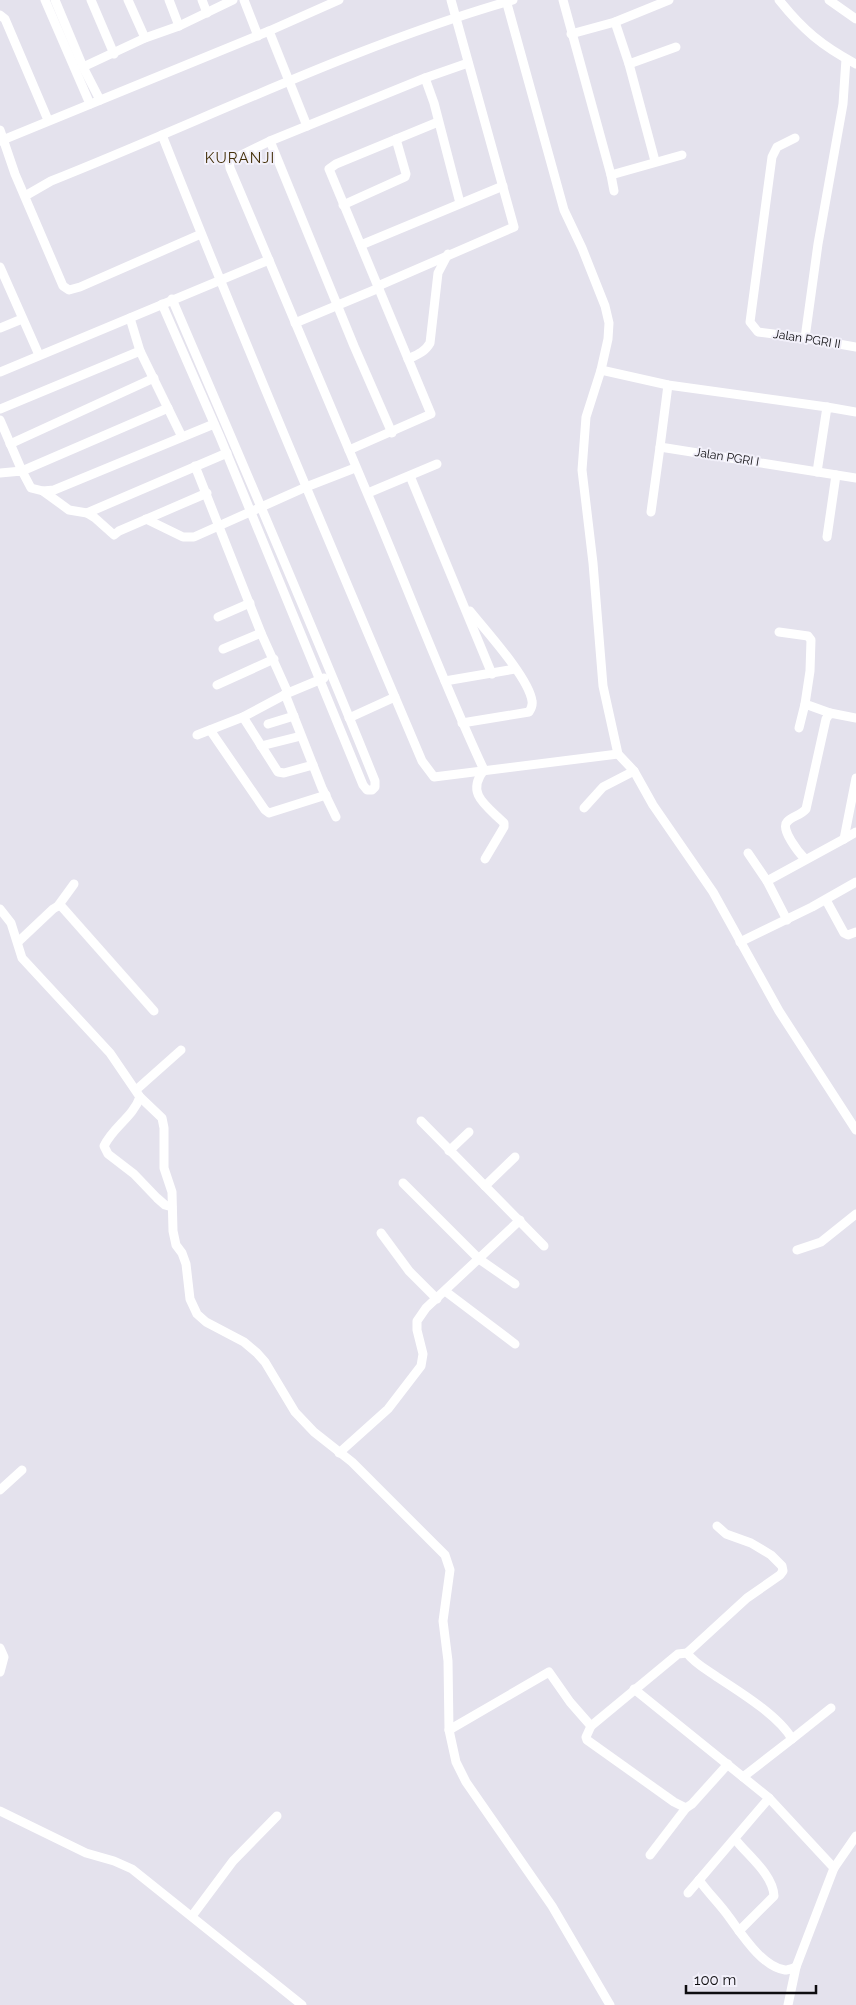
<svg xmlns="http://www.w3.org/2000/svg" width="856" height="2005" viewBox="0 0 856 2005" font-family="Raleway,sans-serif">
	<rect width="100%" height="100%" fill="#e4e2ed"/>
	<g fill="none" stroke-linecap="round" stroke-linejoin="round">
		<g stroke="#fff" stroke-width="9">
			<polyline points="45,0 90,104"/>
			<polyline points="55,0 83,67 100,100"/>
			<polyline points="91,0 114,54"/>
			<polyline points="128,0 145,38"/>
			<polyline points="169,0 179,26"/>
			<polyline points="202,0 207,13"/>
			<polyline points="244,0 258,36"/>
			<polyline points="506,0 564,210 582,248 605,306 609,323 608,339 601,370 586,417 582,470 593,563 603,686 618,754 634,771 653,805 713,892 779,1011 856,1130"/>
			<polyline points="563,0 611,175 614,191"/>
			<path d="M779,0C803,30 822,46 856,64"/>
			<polyline points="829,0 856,19"/>
			<polyline points="0,15 5,19 48,120"/>
			<polyline points="615,22 629,64 655,161"/>
			<polyline points="269,31 307,126"/>
			<polyline points="571,34 615,22 669,0"/>
			<path d="M468,63L425,78L270,141L229,161L230,168C276,277 322,386 368,495C407,586 442,680 484,770"/>
			<polyline points="629,64 676,47"/>
			<polyline points="83,67 145,38 179,26 233,0"/>
			<polyline points="425,78 434,103 460,203"/>
			<polyline points="0,130 15,174 63,286 69,290 80,287 201,234"/>
			<path d="M162,135C245,345 334,553 422,761L434,777L618,754"/>
			<polyline points="795,138 777,147 772,157 750,322 758,332 805,338 856,347"/>
			<polyline points="0,141 269,31 339,0"/>
			<polyline points="270,141 354,346 392,433"/>
			<polyline points="611,175 682,155"/>
			<path d="M25,196L51,181C205,120 353,46 513,0"/>
			<polyline points="343,205 405,177 406,174 396,139"/>
			<polyline points="361,245 503,186"/>
			<polyline points="0,267 39,355"/>
			<polyline points="378,286 514,227 451,0"/>
			<path d="M162,304L220,437L363,785L367,790H372L375,787V781C310,619 241,460 172,299"/>
			<polyline points="130,318 140,351 182,437"/>
			<polyline points="295,323 379,288"/>
			<polyline points="0,328 22,319"/>
			<polyline points="805,338 818,244 843,104 846,59"/>
			<path d="M408,359C417,355 425,352 430,343L438,273L448,254"/>
			<polyline points="601,370 668,385 827,407"/>
			<polyline points="0,372 269,260"/>
			<polyline points="668,385 660,447 856,478"/>
			<polyline points="0,409 140,351"/>
			<polyline points="0,420 22,471 168,408"/>
			<polyline points="10,444 154,378"/>
			<polyline points="349,450 431,414 329,169 336,164 438,122"/>
			<polyline points="195,466 261,633 288,693"/>
			<polyline points="817,472 827,407 856,412"/>
			<polyline points="0,473 22,471 31,488 43,491 54,490 214,424"/>
			<polyline points="410,476 492,674"/>
			<polyline points="43,491 69,510 87,513 95,518 114,535 119,531 207,493"/>
			<polyline points="368,493 437,464"/>
			<polyline points="651,512 660,447"/>
			<polyline points="87,513 227,453"/>
			<polyline points="146,519 183,537 194,537 306,487 355,468"/>
			<polyline points="827,537 836,475"/>
			<polyline points="218,617 250,603"/>
			<polyline points="779,632 808,636 811,640 810,671 805,704 830,713"/>
			<polyline points="223,649 261,633"/>
			<polyline points="445,681 515,669"/>
			<polyline points="217,685 274,659"/>
			<polyline points="285,694 322,788 336,817"/>
			<polyline points="243,717 278,772 284,773 313,765"/>
			<polyline points="349,718 395,697"/>
			<path d="M462,723L529,712C531,709 533,706 532,701C529,678 486,631 470,611"/>
			<polyline points="268,724 294,716"/>
			<polyline points="799,728 805,704"/>
			<polyline points="210,730 265,810 269,813 326,795"/>
			<polyline points="197,735 243,717 288,693 324,678"/>
			<polyline points="261,746 301,736"/>
			<path d="M484,770C465,794 487,806 504,823V827L485,859"/>
			<polyline points="584,808 603,787 634,771"/>
			<polyline points="844,839 856,832"/>
			<polyline points="748,853 767,881 787,920"/>
			<path d="M805,859C799,853 780,829 787,822C792,816 800,816 806,809L826,719L830,713L856,718"/>
			<polyline points="767,881 844,839 856,778"/>
			<polyline points="826,900 844,933 848,935 856,932"/>
			<polyline points="58,906 74,884"/>
			<polyline points="0,909 11,923 22,958 110,1053 140,1097 162,1118 164,1128 164,1168 172,1192 173,1231 176,1245 182,1253 186,1264 190,1299 197,1314 206,1322 244,1342 257,1353 265,1362 295,1412 314,1432 352,1462 445,1555 450,1570 443,1621 448,1661 449,1730 456,1762 466,1782 552,1906 610,2005"/>
			<polyline points="18,942 53,909 58,906 62,907 154,1011"/>
			<polyline points="740,942 812,907 856,882"/>
			<polyline points="136,1090 181,1050"/>
			<path d="M140,1097C133,1117 113,1127 104,1146L108,1154L134,1174L157,1198L165,1205L172,1207"/>
			<polyline points="421,1121 544,1246"/>
			<polyline points="449,1151 469,1132"/>
			<polyline points="403,1183 479,1259 515,1284"/>
			<polyline points="485,1186 515,1157"/>
			<polyline points="381,1233 409,1271 437,1299"/>
			<polyline points="797,1250 821,1242 856,1214"/>
			<polyline points="445,1291 515,1344"/>
			<polyline points="339,1453 388,1409 421,1366 423,1354 417,1330 417,1321 426,1308 520,1220"/>
			<polyline points="0,1490 22,1470"/>
			<path d="M717,1526L726,1534L751,1543L771,1555L782,1566L783,1571L780,1575L747,1598L687,1653C694,1663 707,1670 717,1677C740,1692 779,1716 792,1739L743,1777"/>
			<polyline points="0,1648 4,1657 0,1672"/>
			<polyline points="687,1653 678,1654 591,1726 586,1737 587,1740 674,1802 686,1808 692,1804 728,1764"/>
			<polyline points="634,1689 769,1798 834,1868"/>
			<polyline points="449,1730 549,1672 570,1702 591,1726"/>
			<polyline points="792,1739 831,1708"/>
			<polyline points="0,1811 86,1853 114,1861 132,1869 302,2005"/>
			<path d="M735,1839C747,1855 773,1874 774,1896L739,1931"/>
			<polyline points="650,1855 686,1808"/>
			<path d="M699,1880C708,1893 720,1904 729,1917C741,1933 762,1967 785,1970C788,1970 793,1968 796,1967"/>
			<polyline points="688,1893 769,1798"/>
			<polyline points="192,1916 233,1861 277,1816"/>
			<polyline points="788,2005 796,1967 834,1868 856,1836"/>
		</g>
	</g>
	<g text-anchor="middle" stroke-width="4" stroke-linejoin="round" paint-order="stroke">
		<g font-size="12" fill="#0e0d10" stroke="#f2f0fa">
			<text transform="translate(807 339) rotate(9)" y="4">Jalan PGRI II</text>
			<text transform="translate(727 457) rotate(9)" y="4">Jalan PGRI I</text>
		</g>
		<g font-size="15" letter-spacing="1" fill="#443009" stroke="#f2f0fa">
			<text x="240" y="163">KURANJI</text>
		</g>
	</g>
	<path d="M686 1985v8h130v-8" fill="none" stroke="#0e0d10" stroke-width="2.5"/>
	<text x="694" y="1985" font-size="15" fill="#0e0d10" stroke="#f2f0fa" stroke-width="4" paint-order="stroke">100 m</text>
</svg>
